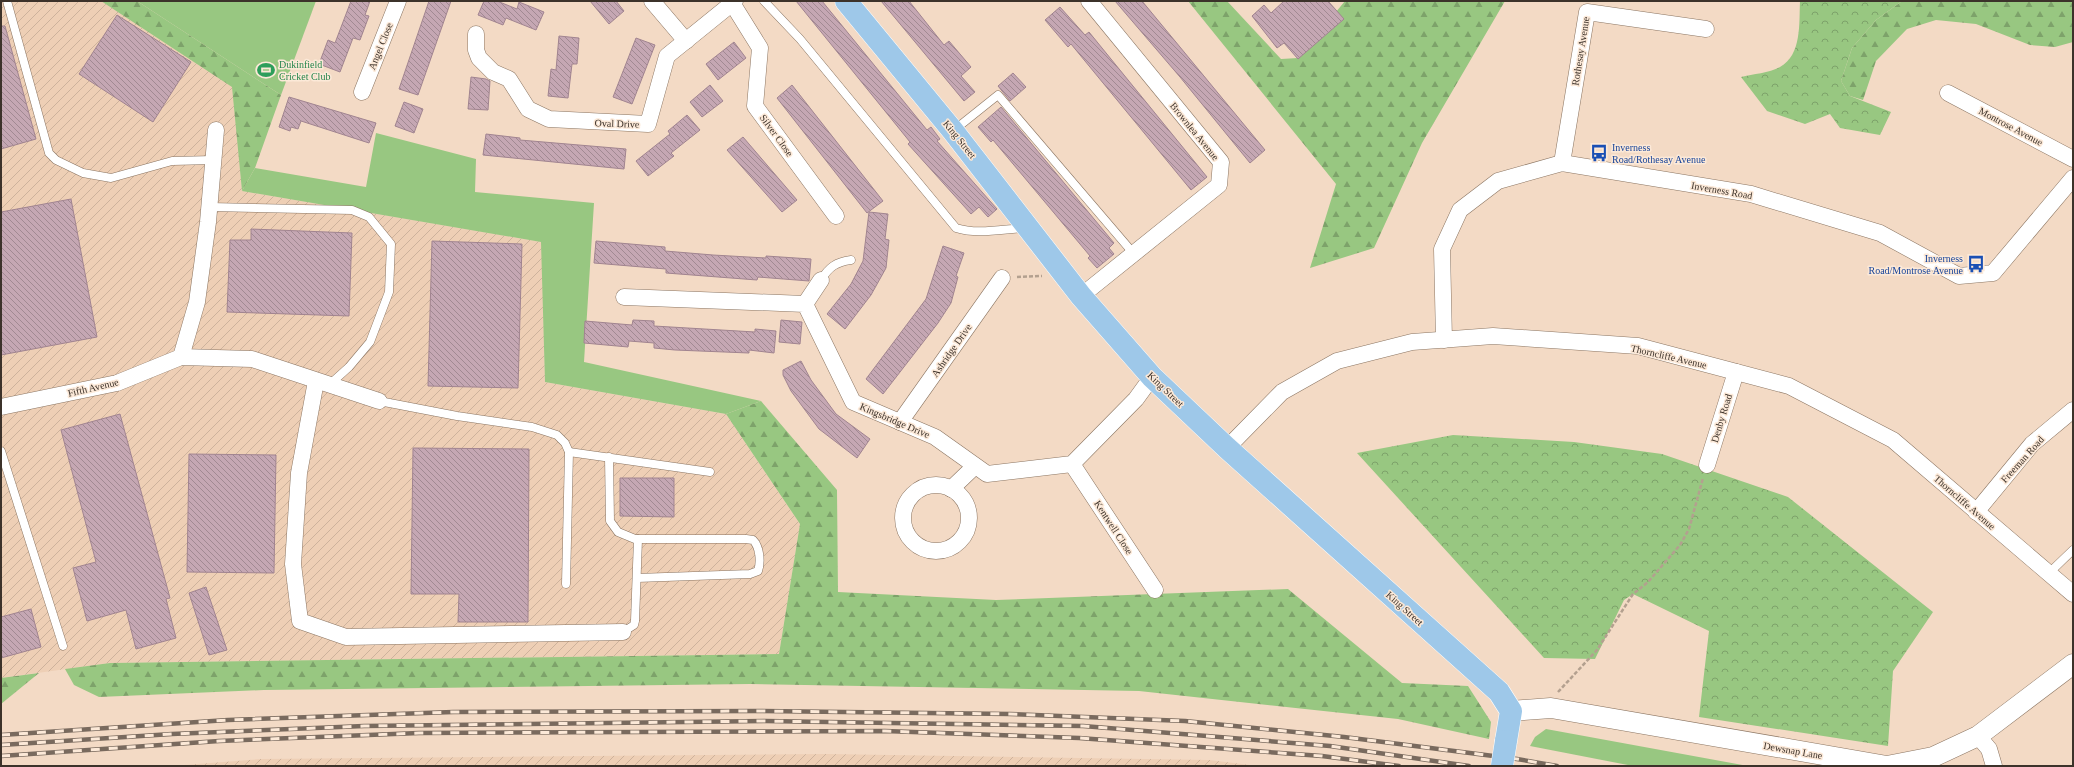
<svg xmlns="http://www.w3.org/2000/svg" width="2074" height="767" viewBox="0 0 2074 767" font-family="Georgia,serif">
	<defs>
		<pattern id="industrial-furrows" width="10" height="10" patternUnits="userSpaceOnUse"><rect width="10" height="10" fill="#eecfb5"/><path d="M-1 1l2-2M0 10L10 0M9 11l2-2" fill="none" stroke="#cdb29c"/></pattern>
		<pattern id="forest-firs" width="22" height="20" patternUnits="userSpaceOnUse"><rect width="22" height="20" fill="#98c781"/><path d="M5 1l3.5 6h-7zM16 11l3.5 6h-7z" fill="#7da26a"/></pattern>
		<pattern id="park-crowns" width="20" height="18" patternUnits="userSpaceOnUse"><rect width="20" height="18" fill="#98c781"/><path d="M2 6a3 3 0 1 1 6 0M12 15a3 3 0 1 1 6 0" fill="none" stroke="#7da26a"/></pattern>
		<pattern id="building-back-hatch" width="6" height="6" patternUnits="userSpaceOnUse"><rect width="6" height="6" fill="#c5a7b3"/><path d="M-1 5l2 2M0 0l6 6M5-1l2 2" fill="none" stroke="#a18992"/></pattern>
	</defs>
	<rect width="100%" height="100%" fill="#f3dac5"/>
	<g fill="url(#industrial-furrows)">
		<polygon points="1,1 101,1 233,87 242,191 542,242 545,382 726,414 800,524 779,654 110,663 1,678"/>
		<polygon points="827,754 1209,760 1258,766 172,766 261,759"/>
	</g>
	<g fill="#98c781">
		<polygon points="137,1 316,1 281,95"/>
		<polygon points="376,133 476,159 475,192 594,203 584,362 761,401 726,414 545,382 541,242 242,191 255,168 366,187"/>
		<polygon points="1546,729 1748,766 1633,766 1530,746 1535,737"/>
	</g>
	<g fill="url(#forest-firs)">
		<polygon points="101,1 137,1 281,95 255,168 242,191 232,87"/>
		<polygon points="1188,1 1227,1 1281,59 1298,58 1345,1 1505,1 1422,143 1374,248 1310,268 1336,184"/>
		<polygon points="1902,1 2073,1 2073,42 2055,47 2030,45 1976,24 1936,20 1907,29 1876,61 1863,100 1850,96 1841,81 1852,48 1876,20"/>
		<polygon points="761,401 837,490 838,592 996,600 1288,589 1402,683 1468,686 1491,722 1489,739 1398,719 1139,691 750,684 264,690 99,697 74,685 65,669 110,663 779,654 800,524 726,414"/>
		<polygon points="39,673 1,704 1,678"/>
	</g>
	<g fill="url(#park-crowns)">
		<path d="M1800,1H1902L1876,20L1852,48L1841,81L1850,96L1891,112L1880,135L1840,128L1830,114L1805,124L1767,111L1741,77C1753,74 1769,73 1780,67C1802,55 1799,23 1800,1Z"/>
		<polygon points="1453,435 1574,442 1662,454 1788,497 1933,612 1893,671 1888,746 1699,717 1709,631 1633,594 1624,600 1595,659 1544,658 1357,453"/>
	</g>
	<g fill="url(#building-back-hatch)" stroke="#a18490">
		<polygon points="351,1 370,1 365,15 369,16 360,40 353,38 340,72 319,64 328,40 335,43"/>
		<polygon points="429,1 451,1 418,95 399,89"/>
		<polygon points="484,1 497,1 517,9 519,2 544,12 536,30 506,18 503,25 478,15"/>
		<polygon points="590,1 616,1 624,11 609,24"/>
		<polygon points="796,1 822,1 927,130 931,127 940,139 937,141 997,209 988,217 979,207 971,214 908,144 910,142"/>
		<polygon points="881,1 909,1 944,45 949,41 971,67 961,76 975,92 964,101"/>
		<polygon points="1115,1 1142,1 1265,150 1250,163 1180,77"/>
		<polygon points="1284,1 1328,1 1344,19 1298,59 1284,43 1277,48 1252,16 1264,5 1271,13"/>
		<polygon points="1060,7 1085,35 1089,32 1207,177 1191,190 1071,44 1068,47 1045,20"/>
		<polygon points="117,15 191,62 153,122 79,74"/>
		<polygon points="1,26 5,26 36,139 1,149"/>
		<polygon points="559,36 579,38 577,64 572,64 568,98 548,96 551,69 556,70"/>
		<polygon points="636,38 655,45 632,104 613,97"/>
		<polygon points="734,42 746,58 718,80 706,64"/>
		<polygon points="1013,73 1026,87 1010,101 998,86"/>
		<polygon points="471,77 486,79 490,81 488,110 468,109"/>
		<polygon points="710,85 723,101 702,117 690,102"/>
		<polygon points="792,85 883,201 867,213 777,98"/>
		<polygon points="289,97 376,123 369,143 301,121 298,129 291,127 290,131 279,127"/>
		<polygon points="404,102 423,109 414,133 395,126"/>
		<polygon points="1001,107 1114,243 1109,248 1114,254 1097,268 1088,258 1090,256 993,140 991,142 978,127"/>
		<polygon points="687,115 700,130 671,153 674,156 648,176 636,161 670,134 668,131"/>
		<polygon points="486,134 520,138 520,140 626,149 624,169 483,155"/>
		<polygon points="743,137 797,200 782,212 727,150"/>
		<polygon points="71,199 97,337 1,355 1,212"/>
		<polygon points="869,212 888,214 885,239 889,240 886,268 871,295 845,329 827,314 851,284 863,261"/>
		<polygon points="251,229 352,233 349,316 227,312 230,240 251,240"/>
		<polygon points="432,241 522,244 518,388 428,386"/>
		<polygon points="596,241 665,247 665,251 713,255 766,258 766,256 811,259 809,281 758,277 757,280 666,273 666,269 594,263"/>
		<polygon points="943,246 964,253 956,276 958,277 951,303 938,323 883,394 866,379 926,299"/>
		<polygon points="633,320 654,321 654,326 755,332 755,329 776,331 774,353 749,350 749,353 675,350 654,348 654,343 629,341 628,347 584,343 585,321 632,325"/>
		<polygon points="781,320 802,322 800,344 779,342"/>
		<polygon points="801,361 811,380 836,414 870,439 857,458 819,429 791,391 783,375 783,370"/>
		<polygon points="120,414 170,598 166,599 176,638 136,649 126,610 87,621 73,568 96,562 61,430"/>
		<polygon points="413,448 529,449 528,622 458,622 459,594 411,594"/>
		<polygon points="189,454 276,455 274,573 187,572"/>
		<polygon points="620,478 674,478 674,517 620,516"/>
		<polygon points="206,587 227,650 209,655 189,593"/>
		<polygon points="31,609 41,647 1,658 1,617"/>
	</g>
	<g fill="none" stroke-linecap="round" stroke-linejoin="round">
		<g stroke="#8b7562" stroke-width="9">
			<g id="service">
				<polyline points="7,1 49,153 56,160 83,173 111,178 172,161 213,160"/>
				<path d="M764,1L800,39L956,228C977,235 1003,229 1025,228"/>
				<polyline points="953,131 998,95 1134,254"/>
				<polyline points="210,207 352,210 369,217 391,244 389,292 370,342 349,367 329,385"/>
				<path d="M821,280C829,267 836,262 851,260"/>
				<polyline points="379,401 457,416 532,427 557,435 565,443 569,452 566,584"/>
				<polyline points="1,451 63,646"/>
				<polyline points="569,452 710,472"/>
				<path d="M609,457L610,521L618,532L635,539H746L753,540C760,547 761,562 758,571L750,574L637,578"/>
				<polyline points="2049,573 2073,550"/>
				<polyline points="623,632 634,625 635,621 638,539"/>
			</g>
		</g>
		<g stroke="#8b7562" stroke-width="17">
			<g id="minor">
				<polyline points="652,1 686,41"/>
				<polyline points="732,3 760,48 755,106 836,216"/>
				<polyline points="476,34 476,50 479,58 493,72 509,79 528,109 549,119 648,124 667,56 735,1"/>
				<polyline points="362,92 398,1"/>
				<polyline points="1948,93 2073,159"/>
				<polyline points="1562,163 1587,12 1706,29"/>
				<polyline points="1081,296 1219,185 1221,162 1089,1"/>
				<polyline points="624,297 805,304 853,402 935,437 987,474 1072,464 1136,399 1152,377"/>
				<polyline points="805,304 821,280"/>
				<polyline points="1444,340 1442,249 1460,210 1498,181 1562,163 1751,194 1880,233 1959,276 1993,273 2073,178"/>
				<polyline points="181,357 197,302 208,222 216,130"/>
				<polyline points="316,381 299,473 293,564 300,621 346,637 623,632"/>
				<polyline points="1,407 117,383 181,357 252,359 379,401"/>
				<polyline points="900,422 1002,278"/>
				<polyline points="1227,448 1282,392 1337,361 1412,342 1493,336 1638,346 1789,386 1893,440 2073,594"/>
				<polyline points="1072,464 1155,590"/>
				<polyline points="1707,465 1736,372"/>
				<circle cx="936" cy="518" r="33"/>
				<polyline points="951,489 975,466"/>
				<polyline points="1976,512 2032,444 2073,410"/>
				<polyline points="1978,736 1989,749 1994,766"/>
			</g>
		</g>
		<g stroke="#8b7562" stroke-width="21">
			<polyline id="tertiary" points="1511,711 1551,708 1887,766 1933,757 1978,736 2073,664"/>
		</g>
		<g stroke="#fff" stroke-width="23">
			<polyline id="primary" points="846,1 953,131 1081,296 1152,377 1227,448 1499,692 1511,711 1506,741"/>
		</g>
		<g stroke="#b3a08f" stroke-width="2.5" stroke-dasharray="4 2" stroke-linecap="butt">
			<polyline points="1017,277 1042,276"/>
			<polyline points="1558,692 1597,650 1633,594 1648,582 1680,545 1689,529 1703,478"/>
		</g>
		<use href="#service" stroke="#fff" stroke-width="8"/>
		<use href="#minor" stroke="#fff" stroke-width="16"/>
		<use href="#tertiary" stroke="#fff" stroke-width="20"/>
		<use href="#primary" stroke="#9ec8e9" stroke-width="22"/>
		<g stroke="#796a5e" stroke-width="4.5">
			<g id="rail">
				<polyline points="1,735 228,720 453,712 762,711 1010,714 1185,721 1344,737 1517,759 1557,766"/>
				<polyline points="1,745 172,734 364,726 765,721 1083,726 1330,746 1469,766"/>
				<polyline points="1,756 219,741 419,733 885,731 1079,738 1322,756 1399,766"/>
			</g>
		</g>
		<use href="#rail" stroke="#fce9d8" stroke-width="3" stroke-dasharray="9" stroke-linecap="butt"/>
		<g stroke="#fff" stroke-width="23" stroke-linecap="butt">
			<polyline id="primary-bridge" points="1502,766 1506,741"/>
		</g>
		<use href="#primary-bridge" stroke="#9ec8e9" stroke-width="22"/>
	</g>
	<defs>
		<g id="stadium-bare" transform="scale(1.38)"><path d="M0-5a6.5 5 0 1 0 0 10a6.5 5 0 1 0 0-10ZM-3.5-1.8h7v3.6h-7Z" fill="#2e9e5b" stroke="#fce9d8" stroke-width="2.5" paint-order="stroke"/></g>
		<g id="bus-bare" transform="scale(1.38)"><path d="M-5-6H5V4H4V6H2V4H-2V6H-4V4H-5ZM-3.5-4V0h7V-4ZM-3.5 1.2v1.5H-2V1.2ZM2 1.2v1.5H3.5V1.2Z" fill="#1a4fb4" stroke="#fce9d8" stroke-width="2.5" paint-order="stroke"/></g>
	</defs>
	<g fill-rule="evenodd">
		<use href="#stadium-bare" x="266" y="70"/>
		<use href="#bus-bare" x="1599" y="153"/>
		<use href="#bus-bare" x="1976" y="264"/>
	</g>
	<g text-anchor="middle" stroke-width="3" stroke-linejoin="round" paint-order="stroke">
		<g font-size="10" fill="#3c322a" stroke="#fce9d8">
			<text transform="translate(380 46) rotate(-68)" y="4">Angel Close</text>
			<text transform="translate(1580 51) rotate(-81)" y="4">Rothesay Avenue</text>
			<text transform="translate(617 123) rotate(2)" y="4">Oval Drive</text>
			<text transform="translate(2011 126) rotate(28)" y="4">Montrose Avenue</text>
			<text transform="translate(1195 131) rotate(51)" y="4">Brownlea Avenue</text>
			<text transform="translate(777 135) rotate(54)" y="4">Silver Close</text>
			<text transform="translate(960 139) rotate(51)" y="4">King Street</text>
			<text transform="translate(1722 190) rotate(10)" y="4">Inverness Road</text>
			<text transform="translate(951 350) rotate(-55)" y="4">Ashridge Drive</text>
			<text transform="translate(1669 356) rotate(13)" y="4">Thorncliffe Avenue</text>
			<text transform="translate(93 387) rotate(-13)" y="4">Fifth Avenue</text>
			<text transform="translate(1166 389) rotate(44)" y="4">King Street</text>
			<text transform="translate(1721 418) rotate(-73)" y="4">Denby Road</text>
			<text transform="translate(895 420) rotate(23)" y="4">Kingsbridge Drive</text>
			<text transform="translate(2022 459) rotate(-48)" y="4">Freeman Road</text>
			<text transform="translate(1965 502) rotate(41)" y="4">Thorncliffe Avenue</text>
			<text transform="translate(1114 527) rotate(57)" y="4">Kentwell Close</text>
			<text transform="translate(1405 608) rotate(42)" y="4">King Street</text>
			<text transform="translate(1793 750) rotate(10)" y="4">Dewsnap Lane</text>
		</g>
		<g font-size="10" fill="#27864d" stroke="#fce9d8" text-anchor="start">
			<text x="279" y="68">Dukinfield<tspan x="279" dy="12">Cricket Club</tspan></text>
		</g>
		<g font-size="10" fill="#164399" stroke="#fce9d8" text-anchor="start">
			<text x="1612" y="151">Inverness<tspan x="1612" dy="12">Road/Rothesay Avenue</tspan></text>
			<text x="1963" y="262" text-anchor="end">Inverness<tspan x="1963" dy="12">Road/Montrose Avenue</tspan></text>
		</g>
	</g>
	<rect width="2074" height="767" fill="none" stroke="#3c322a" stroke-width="4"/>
</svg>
